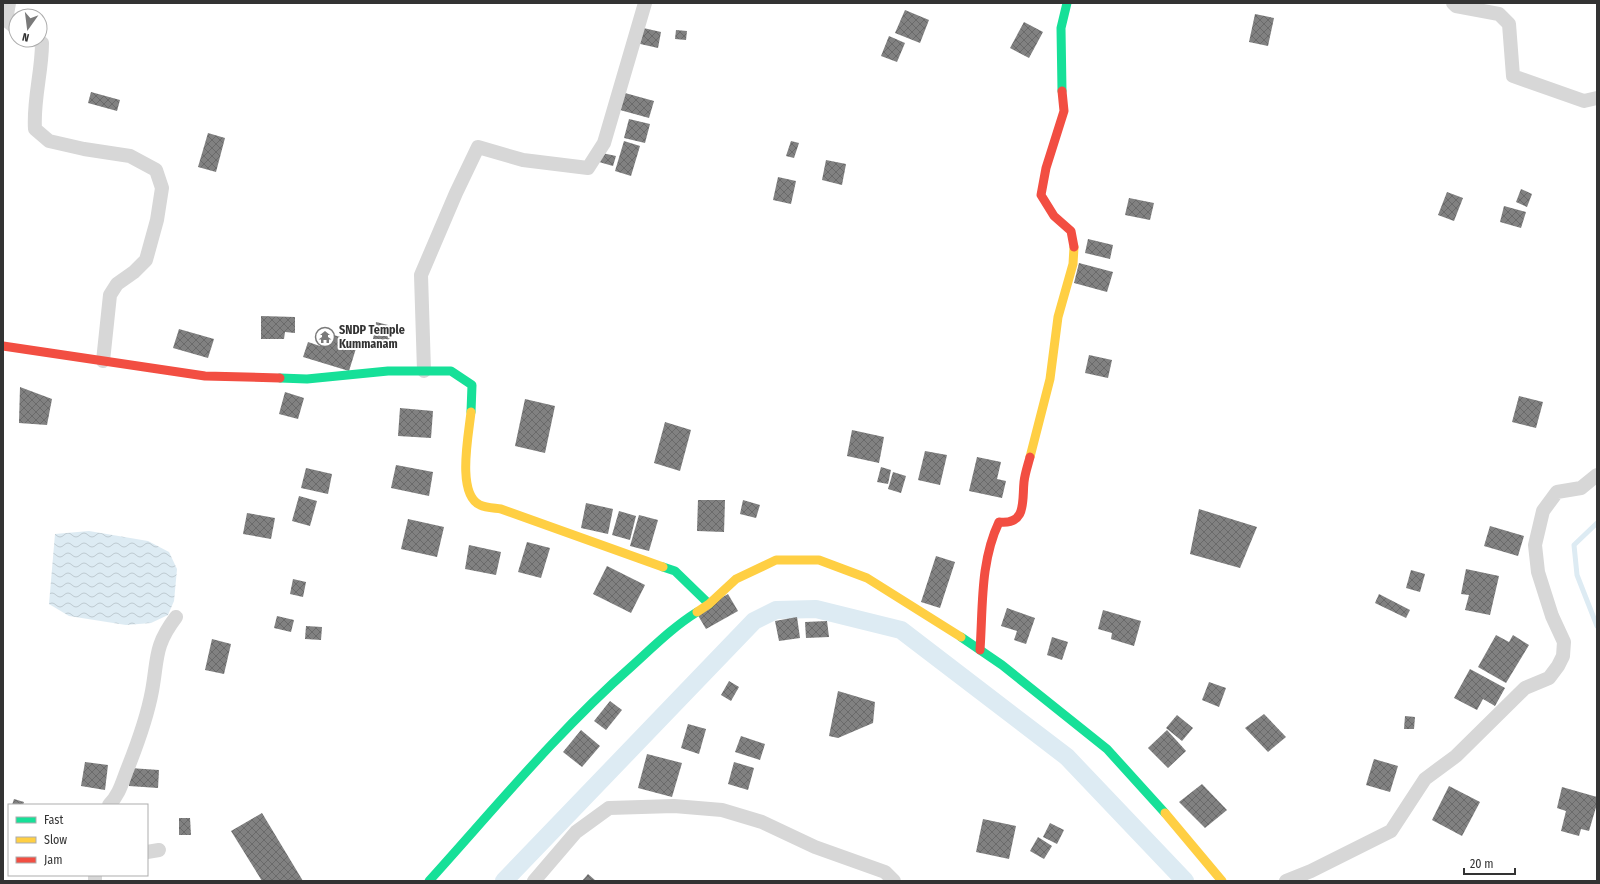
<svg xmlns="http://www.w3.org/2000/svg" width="1600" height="884" viewBox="0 0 1600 884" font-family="'Fira Sans Condensed',sans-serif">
	<defs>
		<pattern id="water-waves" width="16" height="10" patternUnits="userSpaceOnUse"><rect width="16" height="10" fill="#ddebf3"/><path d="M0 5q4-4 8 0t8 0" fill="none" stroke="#becad1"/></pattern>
		<pattern id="building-cross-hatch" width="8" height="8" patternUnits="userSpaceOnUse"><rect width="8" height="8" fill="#818181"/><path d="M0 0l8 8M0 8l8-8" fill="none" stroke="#6a6a6a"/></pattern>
	</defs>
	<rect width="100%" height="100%" fill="#fff"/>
	<polygon fill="url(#water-waves)" points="89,531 148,541 169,552 177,569 174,601 168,615 151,623 126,625 69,616 49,604 55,534"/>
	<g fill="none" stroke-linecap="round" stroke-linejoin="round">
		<polyline stroke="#ddebf3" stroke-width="5" points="1597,523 1574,545 1577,575 1597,626"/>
		<polyline stroke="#ddebf3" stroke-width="18" points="504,881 754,621 776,610 816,609 901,630 1067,757 1185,881"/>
	</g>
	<g fill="url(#building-cross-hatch)">
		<polygon points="905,10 929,20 920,43 895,33"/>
		<polygon points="1255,14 1274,18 1268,46 1249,42"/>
		<polygon points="1024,22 1043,32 1029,58 1010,48"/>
		<polygon points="639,27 661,32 658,48 636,43"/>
		<polygon points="676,30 687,31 686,40 675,39"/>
		<polygon points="889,36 905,43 897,62 881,56"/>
		<polygon points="91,92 120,100 117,111 88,103"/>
		<polygon points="625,93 654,101 649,118 620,110"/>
		<polygon points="629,119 650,124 645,143 624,138"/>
		<polygon points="208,133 225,138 216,172 198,167"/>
		<polygon points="624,141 640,146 631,176 615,171"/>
		<polygon points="791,141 799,143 794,158 786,156"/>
		<polygon points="602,153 616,156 613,166 599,162"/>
		<polygon points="826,160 846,164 842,185 822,180"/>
		<polygon points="778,177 796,181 791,204 773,200"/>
		<polygon points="1521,189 1532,194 1527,207 1516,202"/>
		<polygon points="1447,192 1463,198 1454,221 1438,215"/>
		<polygon points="1129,198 1154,203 1150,220 1125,215"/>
		<polygon points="1504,206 1526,212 1521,228 1500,222"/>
		<polygon points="1088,239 1113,245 1110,259 1085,253"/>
		<polygon points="1079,263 1113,272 1107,292 1074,283"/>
		<polygon points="261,316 295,317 295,333 285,332 284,339 261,339"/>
		<polygon points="376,322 392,326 389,342 373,339"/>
		<polygon points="179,329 214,339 208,358 173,348"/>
		<polygon points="323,332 358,342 349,371 303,357 308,342 320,346"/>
		<polygon points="1089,355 1112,360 1108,378 1085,373"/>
		<polygon points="20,387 52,399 47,425 19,423"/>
		<polygon points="285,392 304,398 298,419 279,414"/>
		<polygon points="1519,396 1543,402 1536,428 1512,422"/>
		<polygon points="525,399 555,406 545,453 515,446"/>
		<polygon points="400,408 433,411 431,438 398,436"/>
		<polygon points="665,422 691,430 680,471 654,463"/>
		<polygon points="852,430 884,437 879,463 847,456"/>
		<polygon points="925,451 947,455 940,485 918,480"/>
		<polygon points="977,457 1001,462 997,479 1006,481 1002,498 969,491"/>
		<polygon points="396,465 433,472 429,496 391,488"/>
		<polygon points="881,467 891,470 888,484 877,482"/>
		<polygon points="306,468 332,474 328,494 301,488"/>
		<polygon points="893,472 906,476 901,493 888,489"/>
		<polygon points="299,496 317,501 310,526 292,521"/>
		<polygon points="698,500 725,500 724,532 697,531"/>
		<polygon points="743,500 760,505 756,518 740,514"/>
		<polygon points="586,503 613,509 608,534 581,528"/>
		<polygon points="1199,509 1257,527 1240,568 1190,554"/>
		<polygon points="619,511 636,516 630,540 612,535"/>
		<polygon points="247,513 275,518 271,539 243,534"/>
		<polygon points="639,515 658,520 649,551 630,546"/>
		<polygon points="408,519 444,527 437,557 401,549"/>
		<polygon points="1490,526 1524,536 1518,556 1484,546"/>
		<polygon points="527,542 550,548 541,578 518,572"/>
		<polygon points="469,545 501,552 496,575 465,569"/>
		<polygon points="936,556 955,562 940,608 921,602"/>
		<polygon points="607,566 645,585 631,613 593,594"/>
		<polygon points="1466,569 1499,576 1490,615 1465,610 1469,595 1461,594"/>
		<polygon points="1411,570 1425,574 1420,592 1406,588"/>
		<polygon points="293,579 306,582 303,597 290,594"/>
		<polygon points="728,594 738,611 706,629 696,612"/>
		<polygon points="1379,594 1410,610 1406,618 1375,603"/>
		<polygon points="1007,608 1035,618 1026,644 1014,640 1017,631 1001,626"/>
		<polygon points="1103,610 1141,621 1134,646 1111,639 1112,633 1098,629"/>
		<polygon points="277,616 294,620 291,632 274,628"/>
		<polygon points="797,617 800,638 779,641 775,621"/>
		<polygon points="827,621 829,637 806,638 805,622"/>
		<polygon points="306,626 322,627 321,640 305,639"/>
		<polygon points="1496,635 1509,642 1513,635 1529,645 1506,683 1478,667"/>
		<polygon points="1052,637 1068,642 1062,660 1047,655"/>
		<polygon points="212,639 231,644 224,674 205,670"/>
		<polygon points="1470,669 1505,688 1495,706 1483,699 1477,710 1454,698"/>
		<polygon points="729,681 739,687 731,701 721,695"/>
		<polygon points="1209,682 1226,688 1219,707 1202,700"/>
		<polygon points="838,691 875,702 873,723 838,738 829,736"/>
		<polygon points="610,701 622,710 606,730 594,721"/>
		<polygon points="1264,714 1286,737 1268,752 1245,728"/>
		<polygon points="1177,715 1193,728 1182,741 1166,728"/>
		<polygon points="1405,716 1415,717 1414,729 1404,729"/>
		<polygon points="688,724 706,729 699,754 681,748"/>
		<polygon points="581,730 600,746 582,767 563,752"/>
		<polygon points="1167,730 1186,751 1168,768 1148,748"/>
		<polygon points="741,736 765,744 760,760 735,752"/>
		<polygon points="647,754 682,763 672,797 638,788"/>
		<polygon points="1374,759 1398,766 1390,792 1366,785"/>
		<polygon points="85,762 108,765 105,790 81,786"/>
		<polygon points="734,762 754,768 748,790 728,784"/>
		<polygon points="130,768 159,770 158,788 129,786"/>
		<polygon points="1202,784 1227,810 1205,828 1179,802"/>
		<polygon points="1449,786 1480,802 1462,836 1432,820"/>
		<polygon points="1562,787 1597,797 1597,804 1589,831 1581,829 1579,836 1561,831 1566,811 1557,808"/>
		<polygon points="14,799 24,802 23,805 12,805"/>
		<polygon points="262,813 303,881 262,881 231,831"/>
		<polygon points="179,818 190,818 191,835 179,835"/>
		<polygon points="983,819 1016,826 1009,859 976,852"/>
		<polygon points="1050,823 1064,830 1057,844 1043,837"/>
		<polygon points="1038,837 1052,846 1044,859 1030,851"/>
		<polygon points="588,874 596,881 582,881"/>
	</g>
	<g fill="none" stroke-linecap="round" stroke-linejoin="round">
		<g stroke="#d7d7d7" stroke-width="14">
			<polyline points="9,3 6,20 16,28"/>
			<polyline points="1453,3 1456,6 1499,14 1509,24 1513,76 1584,101 1597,98"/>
			<path d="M37,40L42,43C42,72 33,100 35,129L49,141L84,149L130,156L156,170L162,188L157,220L146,260L134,272L117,284L110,295L103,361"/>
			<polyline points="424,371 421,275 456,193 478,147 523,160 588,168 604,143 645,3"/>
			<path d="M109,805C119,795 122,783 127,770C137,745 147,718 152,691C158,658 154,646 176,617"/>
			<polyline points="147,852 159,850"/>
			<polyline points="95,881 95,875"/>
			<polyline points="534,881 576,832 609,808 674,806 722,810 762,822 815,847 885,872 894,881"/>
			<polyline points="1286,881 1311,871 1391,831 1425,779 1456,756 1525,688 1549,678 1558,666 1563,656 1564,642 1552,616 1538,572 1535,545 1543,511 1557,492 1581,488 1597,475"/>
		</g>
		<g stroke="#16e098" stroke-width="9">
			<polyline points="1062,91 1061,28 1067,3"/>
			<polyline points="280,378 307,379 388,371 451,371 472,385 471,412"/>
			<polyline points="663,567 675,571 709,604"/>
			<polyline points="961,637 1002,665 1107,749 1165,813"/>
			<path d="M429,881C495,808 558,731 632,666C653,647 673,627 697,612"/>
		</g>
		<g stroke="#ffcf43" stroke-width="9">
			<path d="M471,412C469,433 456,494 480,505C486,508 495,508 501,509L663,567"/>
			<polyline points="1030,457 1050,379 1058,317 1073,264 1074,247"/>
			<polyline points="697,612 709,604 736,579 776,560 819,560 867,578 961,637"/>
			<polyline points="1165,813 1222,881"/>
		</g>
		<g stroke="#f24e42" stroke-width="9">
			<polyline points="1062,91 1064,111 1046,168 1041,195 1054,216 1071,231 1074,247"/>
			<polyline points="3,346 205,376 280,378"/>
			<path d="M980,650C983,607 980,562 999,522C1027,525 1022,501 1024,482C1025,473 1028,465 1030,457"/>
		</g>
	</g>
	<defs>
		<g id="temple-ring" transform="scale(1)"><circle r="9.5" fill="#fff" stroke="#7a7a7a" stroke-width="1.5"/><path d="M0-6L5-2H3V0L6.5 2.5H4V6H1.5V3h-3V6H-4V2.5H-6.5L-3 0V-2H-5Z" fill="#7a7a7a"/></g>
	</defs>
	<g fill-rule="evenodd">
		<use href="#temple-ring" x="325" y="337"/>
	</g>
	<g text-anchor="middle" stroke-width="4" stroke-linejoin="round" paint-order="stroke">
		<g font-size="12" font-weight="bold" fill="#333" stroke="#fff" text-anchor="start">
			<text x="339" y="334">SNDP Temple<tspan x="339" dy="14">Kummanam</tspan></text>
		</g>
	</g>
	<rect width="1600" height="884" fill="none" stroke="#333333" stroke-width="8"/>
	<rect x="8" y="804" width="140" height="72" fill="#ffffff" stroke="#adadad"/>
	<rect x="16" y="817" width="20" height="6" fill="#16e098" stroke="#adadad"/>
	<text x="44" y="824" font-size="12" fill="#333333">Fast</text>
	<rect x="16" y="837" width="20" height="6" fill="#ffcf43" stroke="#adadad"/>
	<text x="44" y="844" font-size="12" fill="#333333">Slow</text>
	<rect x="16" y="857" width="20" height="6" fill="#f24e42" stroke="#adadad"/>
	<text x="44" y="864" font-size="12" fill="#333333">Jam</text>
	<g transform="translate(28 28) rotate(194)"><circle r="19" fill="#ffffff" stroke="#adadad"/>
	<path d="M0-3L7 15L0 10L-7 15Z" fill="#7a7a7a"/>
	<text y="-6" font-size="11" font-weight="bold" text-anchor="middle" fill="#333333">N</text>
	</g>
	<path d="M1464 868v6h51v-6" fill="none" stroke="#333333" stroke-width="2"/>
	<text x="1470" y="868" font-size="12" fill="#333333" stroke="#ffffff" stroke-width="3" paint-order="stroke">20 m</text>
</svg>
